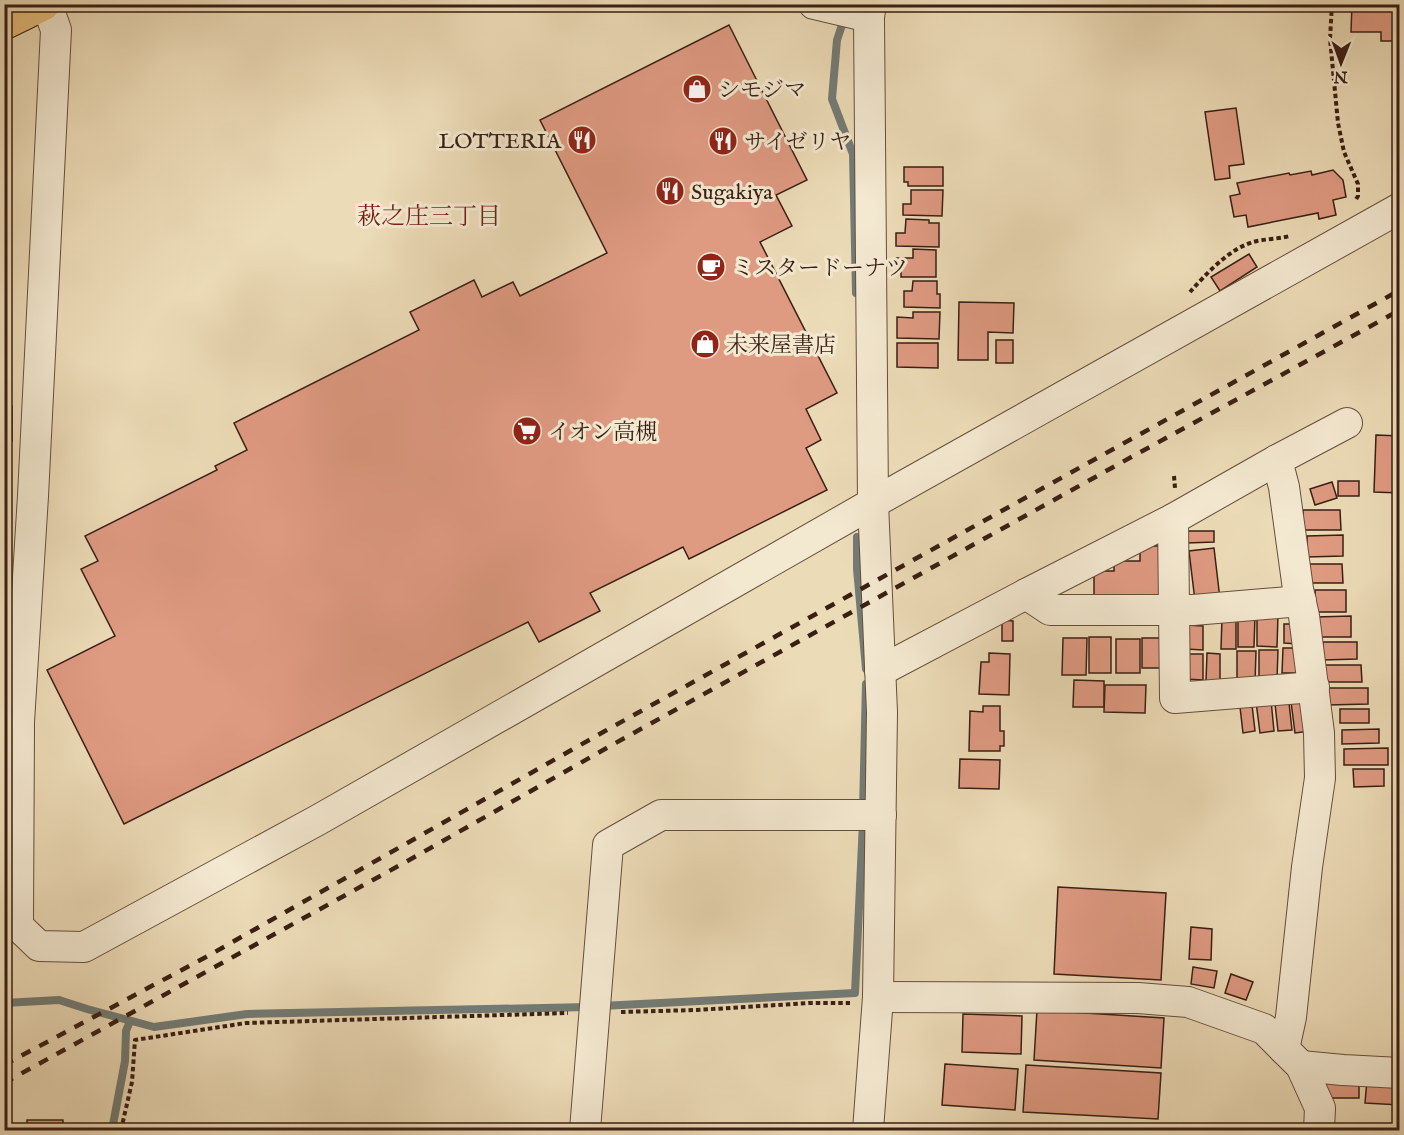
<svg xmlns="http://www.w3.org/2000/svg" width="1404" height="1135" viewBox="0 0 1404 1135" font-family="'IM FELL English','Noto Serif JP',serif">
	<rect width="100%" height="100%" fill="#ecdbb7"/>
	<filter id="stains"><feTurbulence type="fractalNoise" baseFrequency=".00333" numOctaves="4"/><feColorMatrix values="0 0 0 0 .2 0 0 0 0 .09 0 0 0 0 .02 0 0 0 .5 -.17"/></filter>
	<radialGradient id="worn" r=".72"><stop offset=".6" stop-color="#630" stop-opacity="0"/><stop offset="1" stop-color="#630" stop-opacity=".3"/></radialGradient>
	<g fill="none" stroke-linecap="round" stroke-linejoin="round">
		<g stroke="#737b75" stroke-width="8">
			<polyline points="844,19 837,40 832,99 853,154 856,293"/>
			<polyline points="857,537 857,569 866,669"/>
			<polyline points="863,810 866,684"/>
			<polyline points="4,1003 59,1000 87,1009 154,1027 247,1014 589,1007"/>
			<polyline points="601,1006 855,993 863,822"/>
			<polyline points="112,1130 125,1061 126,1031 130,1021"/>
		</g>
	</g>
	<g fill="#df9a82" stroke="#391f13" stroke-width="1.5">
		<polygon points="1352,4 1400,4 1400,41 1381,41 1381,32 1351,32"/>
		<polygon points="729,25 807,180 776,195 792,226 760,242 837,393 806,409 821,440 806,448 827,490 689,559 683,547 590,593 600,611 539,642 528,622 124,824 47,670 115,636 81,569 98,561 85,536 217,470 215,466 247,450 234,423 419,330 410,312 474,280 482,297 513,282 520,296 607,253 540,120"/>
		<polygon points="1236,108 1244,164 1229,166 1230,178 1215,180 1205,112"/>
		<polygon points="904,167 943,167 943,186 908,186 908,182 904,182"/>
		<polygon points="1333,170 1343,180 1346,197 1333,200 1336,215 1319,219 1318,213 1248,227 1246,215 1234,217 1230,196 1240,194 1237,183 1289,173 1290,175 1311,171 1312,175"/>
		<polygon points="911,190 943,190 942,216 903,215 903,204 911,204"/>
		<polygon points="906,219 929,220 929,223 939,223 939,247 896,246 896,233 905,233"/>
		<polygon points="913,249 936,250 936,277 901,277 901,272 896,272 896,258 913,258"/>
		<polygon points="1249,254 1257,267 1220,291 1211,277"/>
		<polygon points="913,281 937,281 937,294 940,294 940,308 904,307 904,291 912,291"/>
		<polygon points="959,302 1014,303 1013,333 988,332 988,360 958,360"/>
		<polygon points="913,312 940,312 939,339 897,338 897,317 913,318"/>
		<rect x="996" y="340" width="17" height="23"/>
		<polygon points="897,343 938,343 938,368 897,367"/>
		<polygon points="4,406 12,406 12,441 4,440"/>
		<polygon points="1376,435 1400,436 1400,493 1374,492"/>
		<rect x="1338" y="481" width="21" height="15"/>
		<polygon points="1332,482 1337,498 1315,505 1310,489"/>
		<polygon points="1303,510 1340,510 1341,530 1303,530"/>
		<polygon points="1187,531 1214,531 1214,542 1187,543"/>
		<polygon points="1343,535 1343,556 1307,557 1307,536"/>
		<polygon points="1140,546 1167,546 1166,601 1094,600 1094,571 1114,571 1114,561 1140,561"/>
		<polygon points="1214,548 1220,599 1195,601 1189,551"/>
		<polygon points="1309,564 1342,564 1343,583 1310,583"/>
		<polygon points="1315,590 1346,590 1346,612 1316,612"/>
		<polygon points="1257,614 1278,615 1277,647 1257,646"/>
		<polygon points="1238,615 1255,615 1254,647 1238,647"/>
		<polygon points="1351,616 1351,637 1316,637 1316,617"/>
		<polygon points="1222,618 1236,619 1236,649 1221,649"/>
		<polygon points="1002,620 1013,621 1013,641 1002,641"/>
		<polygon points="1284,624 1299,624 1298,644 1284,643"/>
		<polygon points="1186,625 1203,626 1203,650 1186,649"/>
		<rect x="1089" y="637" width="22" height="36"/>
		<polygon points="1063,638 1087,638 1086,675 1062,675"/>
		<rect x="1142" y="638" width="20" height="30"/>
		<rect x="1116" y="639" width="24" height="34"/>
		<polygon points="1323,642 1357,642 1357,659 1323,660"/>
		<polygon points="1283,648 1302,648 1301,673 1282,673"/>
		<polygon points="1259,650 1278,650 1277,679 1259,678"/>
		<polygon points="1237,651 1256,651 1255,683 1237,683"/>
		<polygon points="989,653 1010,654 1009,695 979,694 981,662 989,662"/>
		<polygon points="1207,653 1220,654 1220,682 1206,681"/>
		<polygon points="1186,654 1203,654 1203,680 1185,679"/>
		<polygon points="1322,665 1361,665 1362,682 1322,682"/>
		<polygon points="1074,680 1104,681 1104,707 1073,707"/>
		<polygon points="1105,685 1146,685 1145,713 1104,712"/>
		<polygon points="1327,688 1368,688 1368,704 1327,705"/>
		<polygon points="1271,700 1274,731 1260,733 1256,702"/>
		<polygon points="1306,701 1310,731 1295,733 1291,702"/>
		<polygon points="1289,703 1292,730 1278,731 1275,704"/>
		<polygon points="1252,705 1255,731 1243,733 1240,707"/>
		<polygon points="983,706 1000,706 1000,731 1004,731 1004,746 1000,746 1000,751 969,751 970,711 983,712"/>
		<rect x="1340" y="709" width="29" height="14"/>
		<polygon points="1379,729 1379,743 1342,744 1342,730"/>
		<polygon points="1388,748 1388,765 1344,765 1344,749"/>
		<polygon points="960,759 1000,760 999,789 959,788"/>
		<polygon points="1353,769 1384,769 1384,786 1354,787"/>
		<polygon points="1058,887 1166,893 1161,980 1054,974"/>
		<polygon points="1191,927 1212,929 1211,960 1189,959"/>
		<polygon points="1193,967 1217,971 1214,988 1191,984"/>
		<polygon points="1231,974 1253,982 1246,1000 1225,993"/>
		<polygon points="1037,1010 1164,1018 1161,1068 1034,1060"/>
		<polygon points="963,1014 1022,1016 1021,1054 962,1052"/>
		<polygon points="945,1064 1018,1069 1015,1110 942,1105"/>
		<polygon points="1026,1065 1161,1073 1158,1119 1023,1112"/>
		<polygon points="1326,1076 1359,1076 1359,1098 1325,1098"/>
		<polygon points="1367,1080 1400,1082 1400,1105 1365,1103"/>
		<rect x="27" y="1120" width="36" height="10"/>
	</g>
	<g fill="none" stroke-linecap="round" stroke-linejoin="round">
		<g stroke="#664e3c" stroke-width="32">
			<g id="minor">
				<polyline points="47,4 56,30 33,496 19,722 18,926 39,946 84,947 318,820 873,503 1400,208"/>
				<polyline points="814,4 869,17"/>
				<polyline points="1277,460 1284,487 1298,589 1304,616 1319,733 1320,778 1307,867 1291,1017 1284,1049"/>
				<polyline points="1173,519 1175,698 1314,687"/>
				<polyline points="1026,594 1050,610 1193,610 1301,601"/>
				<polyline points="880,671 1026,594 1173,519 1277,460 1347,423"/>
				<polyline points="878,997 1138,998 1188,1002 1264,1029 1301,1066 1320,1108 1319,1130"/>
				<polyline points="1301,1066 1343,1070 1400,1073"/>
				<polyline points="585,1130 608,845 661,815 881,815"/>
				<polyline points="868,1130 878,997 882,712 873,503 869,17 871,4"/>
			</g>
		</g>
		<g stroke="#391f13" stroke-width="35">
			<polyline id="highway" points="4,23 43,4"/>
		</g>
		<g stroke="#391f13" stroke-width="4" stroke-dasharray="4.5 3" stroke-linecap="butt">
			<polyline points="1332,4 1330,39 1338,123 1344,152 1358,184 1358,196 1355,201"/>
			<path d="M1190,292C1206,274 1229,249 1253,242C1264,239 1278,239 1290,236"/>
			<polyline points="1174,476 1175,488"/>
			<polyline points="621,1012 697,1010 809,1003 850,1003"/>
			<polyline points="121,1130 132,1082 135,1040 246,1023 568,1013"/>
		</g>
		<use href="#minor" stroke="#f3e8d0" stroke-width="30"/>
		<use href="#highway" stroke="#e6be7c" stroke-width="33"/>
		<g stroke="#391f13" stroke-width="4.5" stroke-dasharray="10 10" stroke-linecap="butt">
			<polyline points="4,1065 206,957 605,731 1400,290"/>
			<polyline points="4,1083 411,859 612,745 1135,455 1400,310"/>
		</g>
	</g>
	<defs>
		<g id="shop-disc" transform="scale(1.5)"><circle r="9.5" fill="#8f2418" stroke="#f3e8d0"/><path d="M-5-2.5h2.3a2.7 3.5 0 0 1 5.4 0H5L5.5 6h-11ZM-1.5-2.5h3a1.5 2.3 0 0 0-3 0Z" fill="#fff"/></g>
		<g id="restaurant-disc" transform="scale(1.5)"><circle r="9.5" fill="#8f2418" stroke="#f3e8d0"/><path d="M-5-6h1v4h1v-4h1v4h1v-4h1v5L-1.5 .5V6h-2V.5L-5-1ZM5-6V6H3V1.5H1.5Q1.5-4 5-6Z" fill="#fff"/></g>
		<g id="cafe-disc" transform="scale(1.5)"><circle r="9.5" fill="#8f2418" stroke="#f3e8d0"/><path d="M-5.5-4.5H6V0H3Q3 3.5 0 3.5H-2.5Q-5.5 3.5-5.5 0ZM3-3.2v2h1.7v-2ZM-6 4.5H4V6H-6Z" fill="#fff"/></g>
		<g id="supermarket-disc" transform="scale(1.5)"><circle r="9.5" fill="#8f2418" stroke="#f3e8d0"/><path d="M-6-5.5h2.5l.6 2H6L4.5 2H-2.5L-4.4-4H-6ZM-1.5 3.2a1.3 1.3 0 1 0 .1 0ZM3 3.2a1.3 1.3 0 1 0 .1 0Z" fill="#fff"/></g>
	</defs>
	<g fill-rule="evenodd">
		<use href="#shop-disc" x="697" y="89"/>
		<use href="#restaurant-disc" x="582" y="140"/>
		<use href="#restaurant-disc" x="723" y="141"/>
		<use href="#restaurant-disc" x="670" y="191"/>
		<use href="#cafe-disc" x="711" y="267"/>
		<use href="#shop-disc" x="705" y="344"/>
		<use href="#supermarket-disc" x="527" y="431"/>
	</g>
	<g text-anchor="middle" stroke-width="6" stroke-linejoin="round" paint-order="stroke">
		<g font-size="22" fill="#391f13" stroke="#f3e8d0" text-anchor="start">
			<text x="718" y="97">シモジマ</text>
			<text x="561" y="148" text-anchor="end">LOTTERIA</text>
			<text x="744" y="149">サイゼリヤ</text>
			<text x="691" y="199">Sugakiya</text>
			<text x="732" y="275">ミスタードーナツ</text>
			<text x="726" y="352">未来屋書店</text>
			<text x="548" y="439">イオン高槻</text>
		</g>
		<g font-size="24" fill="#7a1f14" stroke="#f3e8d0">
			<text x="429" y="224">萩之庄三丁目</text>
		</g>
	</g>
	<rect width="1404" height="1135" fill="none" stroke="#ecdbb7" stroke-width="24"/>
	<rect x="6" y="6" width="1392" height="1123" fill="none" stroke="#391f13" stroke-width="3"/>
	<rect x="12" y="12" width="1380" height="1111" fill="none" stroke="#391f13" stroke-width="1.5"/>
	<g transform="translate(1341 63) rotate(181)" stroke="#f3e8d0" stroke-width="4.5" paint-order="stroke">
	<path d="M0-4.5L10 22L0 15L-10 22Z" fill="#391f13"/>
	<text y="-9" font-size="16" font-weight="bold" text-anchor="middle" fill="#391f13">N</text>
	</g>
	<rect width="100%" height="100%" filter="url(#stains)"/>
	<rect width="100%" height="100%" fill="url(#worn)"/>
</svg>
